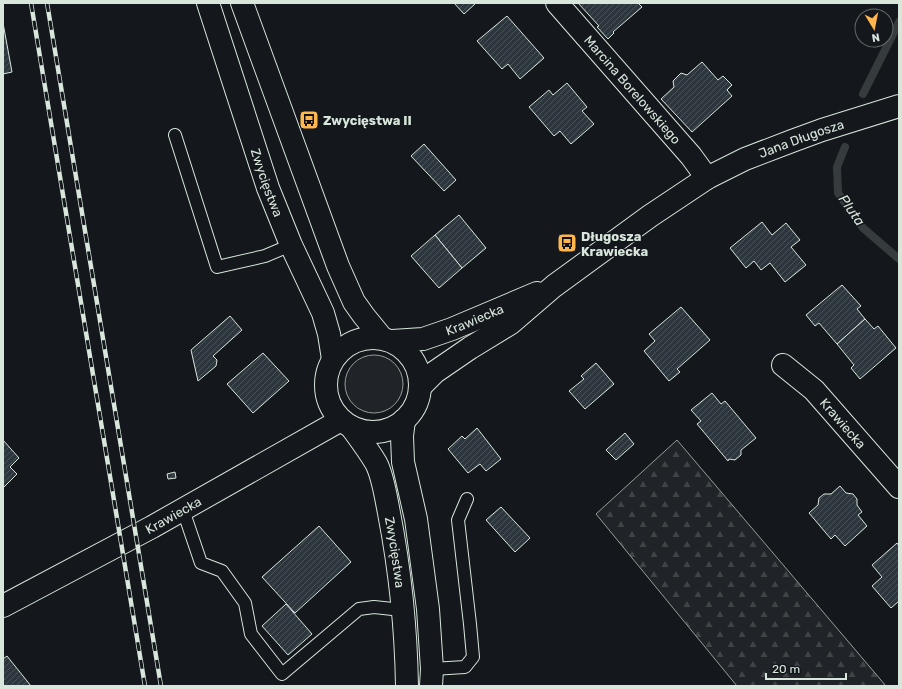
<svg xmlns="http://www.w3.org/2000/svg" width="902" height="689" viewBox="0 0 902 689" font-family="Rubik,sans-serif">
	<defs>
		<pattern id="forest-firs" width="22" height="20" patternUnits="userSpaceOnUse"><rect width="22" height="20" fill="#202428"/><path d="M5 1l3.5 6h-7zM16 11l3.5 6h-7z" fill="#404447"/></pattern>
		<pattern id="building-hatch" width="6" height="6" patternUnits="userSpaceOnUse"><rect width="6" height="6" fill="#2c363c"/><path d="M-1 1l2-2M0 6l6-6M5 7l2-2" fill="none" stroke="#4a5358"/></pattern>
	</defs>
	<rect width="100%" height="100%" fill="#14181c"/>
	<circle fill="#202428" stroke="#939e99" cx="374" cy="384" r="29"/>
	<polygon fill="url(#forest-firs)" stroke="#939e99" points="677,440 886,686 737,686 596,514"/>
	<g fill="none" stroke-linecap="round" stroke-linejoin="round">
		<g stroke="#363b3e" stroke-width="8">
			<polyline points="863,94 899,22"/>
			<polyline points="845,147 837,167 838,193 863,228 899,259"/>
		</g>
	</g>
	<g fill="url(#building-hatch)" stroke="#d8e6dc">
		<polygon points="454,3 476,3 464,14"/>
		<polygon points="578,3 638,3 642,7 613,32 614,33 608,39 597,27 599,26"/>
		<polygon points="507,16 544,58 520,79 508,64 502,69 477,41"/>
		<polygon points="3,23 12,72 3,74"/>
		<polygon points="702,62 718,80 723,76 732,85 727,90 732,96 692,132 661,99 674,87 673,81 681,73 687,75"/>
		<polygon points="567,83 587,107 582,111 594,124 571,144 560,131 554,136 529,107 549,90 553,95"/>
		<polygon points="424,144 456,180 444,191 411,156"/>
		<polygon points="459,215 486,248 462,268 435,235"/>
		<polygon points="762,222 772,235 786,223 800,240 791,247 806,265 785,282 770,263 761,270 754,261 746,268 730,248"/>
		<polygon points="435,235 462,268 439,288 411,256"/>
		<polygon points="842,285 861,306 857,309 865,319 837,344 819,323 815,326 806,315"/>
		<polygon points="681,307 710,340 677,369 680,372 669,381 644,351 655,341 649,334"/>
		<polygon points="230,316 242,330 213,356 217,360 216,366 198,381 191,350"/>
		<polygon points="865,319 874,329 878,326 896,348 860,379 851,368 854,365 837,344"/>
		<polygon points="263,353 289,381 253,413 227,384"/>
		<polygon points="596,363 614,384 585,409 569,391 584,379 581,376"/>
		<polygon points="712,393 721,404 725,401 756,438 741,450 741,455 735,460 729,459 728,461 697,424 701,421 691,410"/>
		<polygon points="477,428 501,459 486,471 480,464 468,473 448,449 462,436 465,439"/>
		<polygon points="625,433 634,444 616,460 606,450"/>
		<polygon points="3,440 19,458 10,467 17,474 4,487 3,486"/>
		<polygon points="175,472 176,478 168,479 167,474"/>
		<polygon points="840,486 846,493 853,494 857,499 857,505 862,512 858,515 867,526 845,546 835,535 831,539 809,513 818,505 819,498 824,494 831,494"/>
		<polygon points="501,507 530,538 515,552 486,520"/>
		<polygon points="319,526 351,562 295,613 262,577"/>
		<polygon points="897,543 899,546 899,601 891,608 872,586 882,577 872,565"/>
		<polygon points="286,604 312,634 288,655 262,626"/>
		<polygon points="7,656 31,686 3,686 3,659"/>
	</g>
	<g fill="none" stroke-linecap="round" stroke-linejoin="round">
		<g stroke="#d8e6dc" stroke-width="14">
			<g id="service">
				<polyline points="175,135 217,267 265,256 291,245"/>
				<polyline points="183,510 201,563 222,571 245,603 251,634 282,674 359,609 374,607 402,610"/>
				<polyline points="432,669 465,667 473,657 470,624 458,520 467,499"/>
			</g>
		</g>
		<g stroke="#d8e6dc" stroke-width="24">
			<g id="minor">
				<path id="s1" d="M557,3L691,156L707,178"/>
				<path id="s2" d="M783,365L814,390L899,487"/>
			</g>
		</g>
		<g stroke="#d8e6dc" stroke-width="24">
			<g id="tertiary">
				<path id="s3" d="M392,341L423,339L452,329L537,293"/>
				<path id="s4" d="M420,387L435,372L470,348L511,323L554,286L650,216L707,178L745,159L792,141L822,130L899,106"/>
				<path id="s5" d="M3,606L152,527L341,420"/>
			</g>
		</g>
		<g stroke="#d8e6dc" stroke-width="24">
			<g id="secondary">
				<path id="s6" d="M208,3L268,188L291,245L323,313L329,334L333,359"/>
				<polyline points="242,3 338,266 354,302 364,316 382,338"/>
				<circle cx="373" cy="385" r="47"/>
				<polyline points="404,420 402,436 403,462 416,519 428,609 432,669 431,686"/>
				<path id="s7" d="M352,428C360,439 369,451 376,463C383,476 386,498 389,513C400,570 406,628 407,686"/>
			</g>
		</g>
		<use href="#service" stroke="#14181c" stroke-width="12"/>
		<use href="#minor" stroke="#14181c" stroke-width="22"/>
		<use href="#tertiary" stroke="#14181c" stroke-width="22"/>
		<use href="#secondary" stroke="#14181c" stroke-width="22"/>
		<g stroke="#d8e6dc" stroke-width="4.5">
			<g id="rail">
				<polyline points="31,3 145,686"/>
				<polyline points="47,3 161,686"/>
			</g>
		</g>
		<use href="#rail" stroke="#14181c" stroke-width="3" stroke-dasharray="9" stroke-linecap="butt"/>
	</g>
	<defs>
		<g id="bus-square" transform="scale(1)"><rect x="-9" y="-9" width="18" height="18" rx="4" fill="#ffb74d" stroke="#14181c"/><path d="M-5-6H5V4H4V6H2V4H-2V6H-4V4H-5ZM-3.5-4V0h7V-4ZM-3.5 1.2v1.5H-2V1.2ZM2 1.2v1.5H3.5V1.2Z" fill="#111"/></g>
	</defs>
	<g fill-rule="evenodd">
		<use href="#bus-square" x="309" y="120"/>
		<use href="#bus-square" x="567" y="243"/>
	</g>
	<g text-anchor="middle" stroke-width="3" stroke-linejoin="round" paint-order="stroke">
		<g font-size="13" fill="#d8e6dc" stroke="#14181c">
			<text dy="5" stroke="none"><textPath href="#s1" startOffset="115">Marcina Borelowskiego</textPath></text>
			<text dy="5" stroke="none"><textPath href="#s4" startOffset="458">Jana Długosza</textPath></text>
			<text dy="5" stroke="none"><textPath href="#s6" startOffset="189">Zwycięstwa</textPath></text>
			<text dy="5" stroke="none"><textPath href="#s3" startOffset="86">Krawiecka</textPath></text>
			<text dy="5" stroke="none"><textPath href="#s2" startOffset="84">Krawiecka</textPath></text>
			<text dy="5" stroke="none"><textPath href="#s5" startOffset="193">Krawiecka</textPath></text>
			<text dy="5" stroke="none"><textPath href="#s7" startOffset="134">Zwycięstwa</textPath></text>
		</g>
		<g font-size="13" font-weight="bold" fill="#d8e6dc" stroke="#14181c" text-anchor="start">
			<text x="323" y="125">Zwycięstwa II</text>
			<text x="581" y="241">Długosza<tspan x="581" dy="15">Krawiecka</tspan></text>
		</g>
		<g font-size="14" font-style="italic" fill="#d8e6dc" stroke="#14181c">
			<text transform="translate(852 210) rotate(55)" y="5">Pluta</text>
		</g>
	</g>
	<rect width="902" height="689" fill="none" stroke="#d8e6dc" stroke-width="8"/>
	<g transform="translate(874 28) rotate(170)"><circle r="19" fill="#14181c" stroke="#626a69"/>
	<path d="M0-3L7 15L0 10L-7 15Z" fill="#ffb74d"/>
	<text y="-6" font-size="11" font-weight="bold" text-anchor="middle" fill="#d8e6dc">N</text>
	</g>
	<path d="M766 673v6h80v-6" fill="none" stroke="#d8e6dc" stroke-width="2"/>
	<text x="772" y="673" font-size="12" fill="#d8e6dc" stroke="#14181c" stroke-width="3" paint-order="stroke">20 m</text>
</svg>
